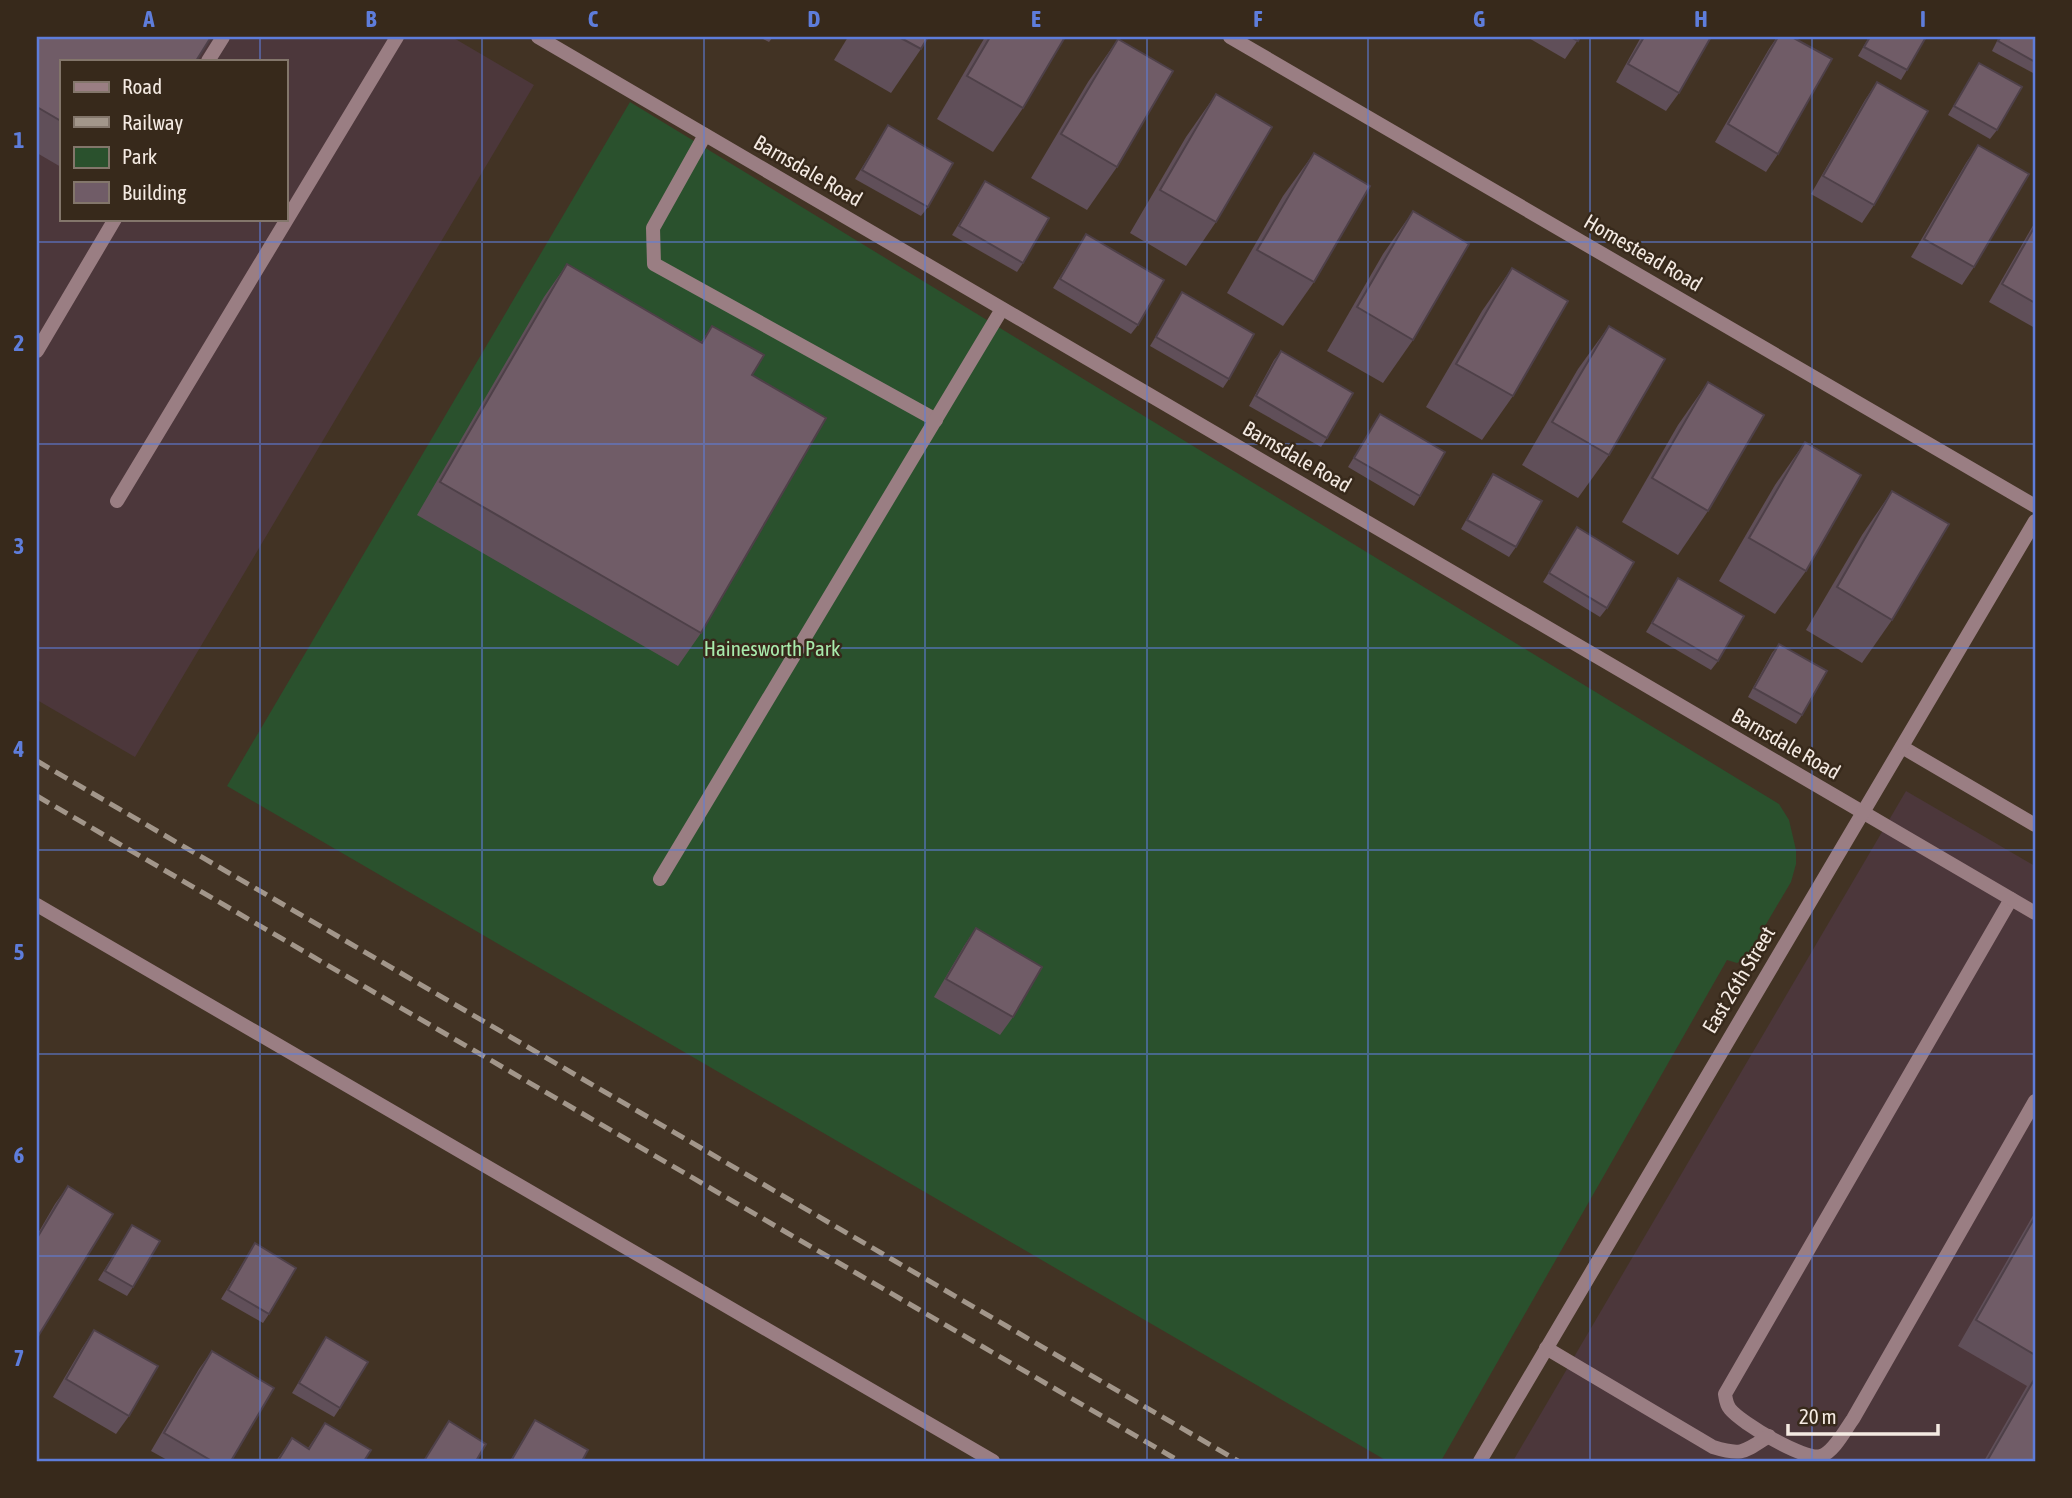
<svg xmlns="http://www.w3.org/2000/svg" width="2072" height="1498" viewBox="0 0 2072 1498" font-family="'Asap Condensed',sans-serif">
	<rect width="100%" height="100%" fill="#423324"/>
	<g fill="#4c373b" fill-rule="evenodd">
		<path d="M37,37H452L534,85L135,757L37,700ZM61,61H285V219H61Z"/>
		<polygon points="1906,791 2035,866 2035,1461 1513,1461"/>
	</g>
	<polygon fill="#2a512d" points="630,102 1779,804 1789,820 1796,850 1796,864 1791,882 1746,958 1737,963 1727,960 1441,1461 1387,1461 227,786"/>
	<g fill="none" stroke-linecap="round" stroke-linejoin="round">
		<g stroke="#9a7e83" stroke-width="14">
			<polyline points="208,61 223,37"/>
			<polyline points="705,135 653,228 654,264 936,420"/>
			<polyline points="37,351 115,219"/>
			<polyline points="117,501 397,37"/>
			<polyline points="1902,747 2035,825"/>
			<polyline points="660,879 1002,309"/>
			<path d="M2011,899L1725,1394C1726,1400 1726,1404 1730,1409C1741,1423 1805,1461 1821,1456C1834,1452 1845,1430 1853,1419L2035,1101"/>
			<polyline points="37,905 993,1461"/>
			<path d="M1546,1348L1713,1447C1742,1456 1744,1452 1769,1436"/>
		</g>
		<g stroke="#9a7e83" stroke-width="14">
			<polyline points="538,37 2035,913"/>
			<polyline points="1230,37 2035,506"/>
			<polyline points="1480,1461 2035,521"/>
		</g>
		<g stroke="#a2968a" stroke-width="5" stroke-dasharray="14 7" stroke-linecap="butt">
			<polyline points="37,761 1238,1461"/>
			<polyline points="37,796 1179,1461"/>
		</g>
	</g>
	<g fill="#604f59">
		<polygon points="37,37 61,61 61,167 37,153"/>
		<polygon points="759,37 773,37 769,42"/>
		<polygon points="848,37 928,37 921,49 891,93 834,60"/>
		<polygon points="985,37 1065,37 1023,108 993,152 937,119"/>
		<polygon points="1527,37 1580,37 1565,59"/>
		<polygon points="1641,37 1711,37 1679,93 1666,111 1616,82"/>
		<polygon points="1777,37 1792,37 1778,154 1766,172 1715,142 1769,49"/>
		<polygon points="1869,37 1926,37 1907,70 1901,80 1858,56"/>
		<polygon points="1999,37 2035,37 2035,74 1992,51"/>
		<polygon points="1118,39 1117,167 1087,210 1031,178 1088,82"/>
		<polygon points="1979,63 1997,130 1990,139 1948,115"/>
		<polygon points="1877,82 1874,205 1862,223 1811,194 1865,100"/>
		<polygon points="1216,94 1216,222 1186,266 1130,233 1186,137"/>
		<polygon points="888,125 928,207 921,216 855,179"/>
		<polygon points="1978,145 1974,267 1962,285 1911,257 1966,163"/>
		<polygon points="1314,153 1314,282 1283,326 1227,293 1283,196"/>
		<polygon points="985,181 1023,263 1017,272 952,235"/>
		<polygon points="1413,211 1413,340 1383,383 1327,351 1383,254"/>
		<polygon points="2035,222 2035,328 1989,302"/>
		<polygon points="1086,234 1138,325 1131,334 1053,288"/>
		<polygon points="567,264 701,342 712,326 752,375 701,633 678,666 417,515 544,297"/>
		<polygon points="1512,268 1513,396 1482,440 1426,407 1482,311"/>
		<polygon points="1182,292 1229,379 1223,388 1150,346"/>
		<polygon points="1609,326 1609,455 1578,498 1522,465 1578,369"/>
		<polygon points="1281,351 1327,438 1321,447 1249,406 1274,360"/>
		<polygon points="1708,382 1708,511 1678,555 1622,522 1678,425"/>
		<polygon points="1380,414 1420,496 1414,506 1348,467"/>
		<polygon points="1805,442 1806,571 1775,614 1719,581 1775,485"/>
		<polygon points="1493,474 1516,547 1509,557 1461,529 1487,483"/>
		<polygon points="1892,491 1892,620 1862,663 1806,630 1862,535"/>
		<polygon points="1577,527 1607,608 1600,617 1543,582"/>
		<polygon points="1678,578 1718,661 1711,670 1646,632"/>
		<polygon points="1779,644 1802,715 1796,724 1748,697 1772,653"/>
		<polygon points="976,928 1013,1017 1000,1035 934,997 964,946"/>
		<polygon points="68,1186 37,1338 37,1235 55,1204"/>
		<polygon points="2035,1212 2035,1461 1984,1461 2027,1386 1958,1346"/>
		<polygon points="132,1225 133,1287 127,1296 98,1280"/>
		<polygon points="255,1243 269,1314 263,1323 221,1299"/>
		<polygon points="94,1330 129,1416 116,1434 53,1397 82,1348"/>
		<polygon points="326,1337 340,1408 334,1417 292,1393"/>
		<polygon points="212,1351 231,1461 169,1461 151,1451 199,1369"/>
		<polygon points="535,1420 582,1461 510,1461"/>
		<polygon points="325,1423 364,1461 276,1461 292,1438 308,1448"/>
	</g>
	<g fill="#705c67" stroke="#4e4048" stroke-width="2">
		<polygon points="37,37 211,37 196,61 61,61 61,121 37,107"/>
		<polygon points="899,37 928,37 921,49"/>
		<polygon points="990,37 1065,37 1023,108 967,76"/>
		<polygon points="1571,37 1580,37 1578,41"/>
		<polygon points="1644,37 1711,37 1679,93 1628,64"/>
		<polygon points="1778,37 1792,37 1832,59 1778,154 1728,124"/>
		<polygon points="1870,37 1926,37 1907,70 1864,47"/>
		<polygon points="2001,37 2035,37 2035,62 1998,41"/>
		<polygon points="1118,39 1173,71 1117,167 1061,134"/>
		<polygon points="1979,63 2022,87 1997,130 1954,106"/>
		<polygon points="1877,82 1928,111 1874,205 1823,176"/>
		<polygon points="1216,94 1272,127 1216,222 1160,190"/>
		<polygon points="888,125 953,163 928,207 862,170"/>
		<polygon points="1978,145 2029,174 1974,267 1924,239"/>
		<polygon points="1314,153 1370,186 1314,282 1257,250"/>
		<polygon points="985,181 1049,218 1023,263 959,226"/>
		<polygon points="1413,211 1469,244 1413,340 1357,307"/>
		<polygon points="2035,226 2035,303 2002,284"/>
		<polygon points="1086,234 1164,280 1138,325 1060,279"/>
		<polygon points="567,264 702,343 712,326 764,355 752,375 826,418 701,633 440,482"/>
		<polygon points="1512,268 1568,301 1513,396 1456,364"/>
		<polygon points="1182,292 1254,334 1229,379 1156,337"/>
		<polygon points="1609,326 1665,359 1609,455 1552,422"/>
		<polygon points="1281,351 1353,393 1327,438 1256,396"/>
		<polygon points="1708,382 1764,415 1708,511 1652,478"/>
		<polygon points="1380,414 1445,452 1420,496 1354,458"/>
		<polygon points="1805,442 1861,475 1806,571 1749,538"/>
		<polygon points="1493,474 1542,501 1516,547 1467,520"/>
		<polygon points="1892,491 1949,524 1892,620 1837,587"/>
		<polygon points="1577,527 1634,562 1607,608 1549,573"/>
		<polygon points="1678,578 1744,616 1718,661 1652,623"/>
		<polygon points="1779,644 1827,671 1802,715 1754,688"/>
		<polygon points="976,928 1042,967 1013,1017 946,979"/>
		<polygon points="68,1186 113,1214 37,1338 37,1238"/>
		<polygon points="2035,1217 2035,1355 1976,1320"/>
		<polygon points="132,1225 160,1241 133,1287 105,1271"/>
		<polygon points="255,1243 296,1268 269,1314 228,1290"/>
		<polygon points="94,1330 158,1366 129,1416 66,1379"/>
		<polygon points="326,1337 368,1362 340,1408 299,1383"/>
		<polygon points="212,1351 274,1388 231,1461 212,1461 164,1433"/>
		<polygon points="2035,1378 2035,1461 1987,1461"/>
		<polygon points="535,1420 588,1450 582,1461 511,1461"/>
		<polygon points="449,1421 486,1444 476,1461 424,1461"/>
		<polygon points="325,1423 371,1450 364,1461 278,1461 292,1438 309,1449"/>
	</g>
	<path fill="none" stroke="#5e7ddb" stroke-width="2" stroke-opacity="0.55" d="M260,37V61M482,37V1461M704,37V1461M925,37V1461M1147,37V1461M1368,37V1461M1590,37V1461M1812,37V1461M260,219V1461M37,242H2035M37,444H2035M37,648H2035M37,850H2035M37,1054H2035M37,1256H2035"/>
	<g text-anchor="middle" stroke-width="5" stroke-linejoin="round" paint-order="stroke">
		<g font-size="21" fill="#f4eae2" stroke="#37291b">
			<text transform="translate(808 171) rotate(30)" y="7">Barnsdale Road</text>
			<text transform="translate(1643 253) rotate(30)" y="7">Homestead Road</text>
			<text transform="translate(1297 457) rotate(30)" y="7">Barnsdale Road</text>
			<text transform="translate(1786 744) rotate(30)" y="7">Barnsdale Road</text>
			<text transform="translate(1739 980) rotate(-59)" y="7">East 26th Street</text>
		</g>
		<g font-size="21" fill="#a8ebac" stroke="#37291b">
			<text x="772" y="656">Hainesworth Park</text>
		</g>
	</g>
	<rect width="2072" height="1498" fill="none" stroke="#37291b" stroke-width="77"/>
	<rect x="60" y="60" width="228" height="161" fill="#37291b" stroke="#83766b" stroke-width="2"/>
	<rect x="74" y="82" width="35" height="10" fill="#9a7e83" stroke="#83766b" stroke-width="2"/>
	<text x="122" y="94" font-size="21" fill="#f4eae2">Road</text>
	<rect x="74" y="117" width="35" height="10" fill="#a2968a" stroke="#83766b" stroke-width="2"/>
	<text x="122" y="130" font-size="21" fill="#f4eae2">Railway</text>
	<rect x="74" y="147" width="35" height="21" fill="#2a512d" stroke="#83766b" stroke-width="2"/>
	<text x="122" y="164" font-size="21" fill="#f4eae2">Park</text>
	<rect x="74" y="182" width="35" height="21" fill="#705c67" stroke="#83766b" stroke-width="2"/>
	<text x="122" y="200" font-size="21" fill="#f4eae2">Building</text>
	<path d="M1788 1424v10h150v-10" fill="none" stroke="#f4eae2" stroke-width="3.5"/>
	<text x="1799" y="1424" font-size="21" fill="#f4eae2" stroke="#37291b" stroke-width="5" paint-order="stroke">20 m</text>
	<rect x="38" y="38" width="1996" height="1422" fill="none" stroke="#5e7ddb" stroke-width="2.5"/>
	<g font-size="23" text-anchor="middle" font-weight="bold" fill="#5e7ddb">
		<text x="149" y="27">A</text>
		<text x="371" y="27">B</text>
		<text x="593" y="27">C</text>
		<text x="814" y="27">D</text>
		<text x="1036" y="27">E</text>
		<text x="1258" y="27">F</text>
		<text x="1479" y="27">G</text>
		<text x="1701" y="27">H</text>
		<text x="1923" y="27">I</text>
		<text x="19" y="148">1</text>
		<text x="19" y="351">2</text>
		<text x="19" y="554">3</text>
		<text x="19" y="757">4</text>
		<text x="19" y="960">5</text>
		<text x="19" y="1163">6</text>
		<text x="19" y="1366">7</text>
	</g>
</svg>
